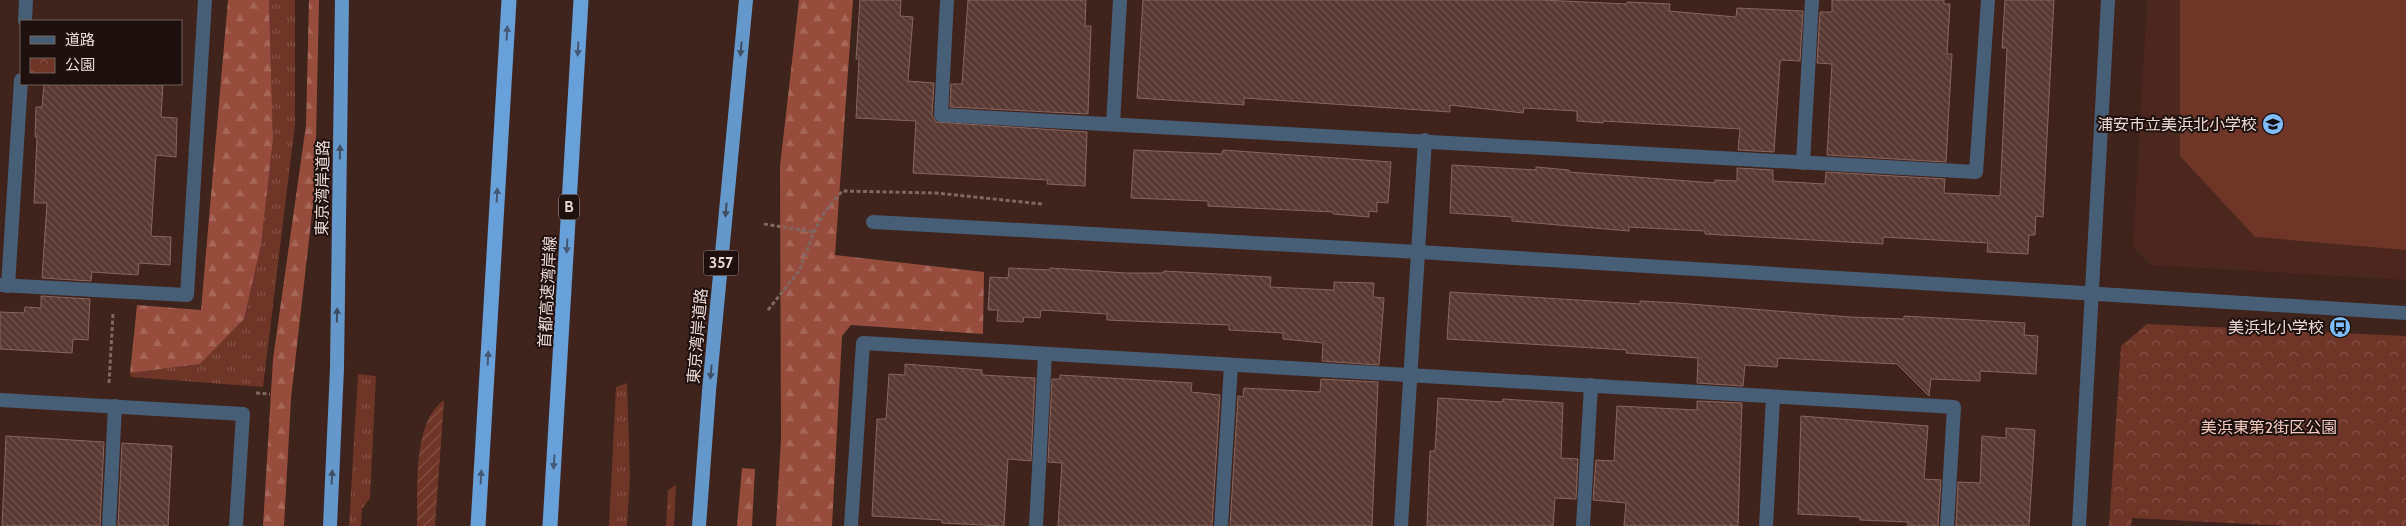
<svg xmlns="http://www.w3.org/2000/svg" width="2406" height="526" viewBox="0 0 2406 526" font-family="Cabin,'Noto Sans JP',sans-serif">
	<defs>
		<pattern id="grass-tufts" width="24" height="20" patternUnits="userSpaceOnUse" patternTransform="scale(1.25)"><rect width="24" height="20" fill="#703529"/><path d="M3 7l-1-3M5 7V3M7 7l1-3M15 17l-1-3M17 17v-4M19 17l1-3" fill="none" stroke="#855247"/></pattern>
		<pattern id="forest-firs" width="22" height="20" patternUnits="userSpaceOnUse" patternTransform="scale(1.25)"><rect width="22" height="20" fill="#974d3e"/><path d="M5 1l3.5 6h-7zM16 11l3.5 6h-7z" fill="#a66659"/></pattern>
		<pattern id="park-crowns" width="20" height="18" patternUnits="userSpaceOnUse" patternTransform="scale(1.25)"><rect width="20" height="18" fill="#703529"/><path d="M2 6a3 3 0 1 1 6 0M12 15a3 3 0 1 1 6 0" fill="none" stroke="#855247"/></pattern>
		<pattern id="garden-furrows" width="10" height="10" patternUnits="userSpaceOnUse" patternTransform="scale(1.25)"><rect width="10" height="10" fill="#703529"/><path d="M-1 1l2-2M0 10L10 0M9 11l2-2" fill="none" stroke="#855247"/></pattern>
		<pattern id="building-back-hatch" width="6" height="6" patternUnits="userSpaceOnUse" patternTransform="scale(1.25)"><rect width="6" height="6" fill="#583933"/><path d="M-1 5l2 2M0 0l6 6M5-1l2 2" fill="none" stroke="#705550"/></pattern>
	</defs>
	<rect width="100%" height="100%" fill="#3f231d"/>
	<polygon fill="#4b2720" points="2147,0 2406,0 2406,280 2151,265 2133,247"/>
	<g fill="url(#grass-tufts)">
		<polygon points="269,0 295,0 295,124 263,387 131,377 130,373 200,364 244,318 261,245 273,140"/>
		<polygon points="358,374 376,376 370,498 362,509 361,526 349,526"/>
		<polygon points="627,383 630,477 627,526 609,526 616,387"/>
		<polygon points="676,485 674,526 666,526 668,490"/>
	</g>
	<g fill="url(#forest-firs)">
		<polygon points="228,0 269,0 273,140 261,245 244,319 200,364 130,373 137,305 201,310"/>
		<polygon points="309,0 319,0 315,187 291,398 284,526 263,526 273,359 306,125"/>
		<polygon points="799,0 853,0 835,255 984,272 983,334 851,325 842,336 832,526 776,526 781,439 780,166"/>
		<polygon points="742,468 755,469 752,526 737,526"/>
	</g>
	<polygon fill="url(#park-crowns)" points="2147,324 2406,336 2406,526 2289,526 2132,518 2131,526 2109,526 2121,346"/>
	<path fill="url(#garden-furrows)" d="M444,400L435,526H417C418,490 412,422 444,400Z"/>
	<polygon fill="#703529" points="2180,0 2406,0 2406,250 2255,237 2180,156"/>
	<g fill="url(#building-back-hatch)" stroke="#88665f">
		<polygon points="860,0 901,0 900,16 913,17 908,81 934,83 932,115 936,122 1087,132 1085,186 1047,184 1048,180 913,173 916,121 856,118 859,59 856,59"/>
		<polygon points="968,0 1086,0 1085,26 1091,26 1088,114 950,107 951,84 962,84"/>
		<polygon points="1143,0 1542,0 1627,4 1627,2 1670,4 1669,11 1736,17 1737,8 1803,11 1800,61 1781,60 1780,63 1774,152 1738,150 1740,129 1603,121 1603,123 1577,121 1577,111 1524,108 1523,113 1450,105 1450,112 1244,98 1244,105 1137,98"/>
		<polygon points="1832,0 1944,0 1944,4 1950,4 1947,54 1952,54 1946,162 1827,155 1832,64 1817,63 1820,12 1832,12"/>
		<polygon points="2005,0 2054,0 2043,217 2036,216 2035,235 2029,235 2028,254 1987,252 1988,243 1883,237 1883,244 1705,234 1705,231 1629,227 1629,231 1512,221 1512,217 1450,213 1452,165 1536,170 1536,167 1569,170 1569,172 1715,183 1715,180 1737,181 1737,168 1773,170 1773,181 1825,184 1826,172 1945,179 1944,193 2000,196 2007,48 2002,48"/>
		<polygon points="44,84 163,84 161,117 177,118 176,157 156,155 151,236 171,237 170,265 139,263 138,275 92,272 91,281 42,278 47,203 34,203 37,137 35,137 36,107 42,107"/>
		<polygon points="1134,150 1222,154 1223,150 1391,162 1388,203 1377,202 1377,212 1369,211 1369,217 1333,214 1333,212 1208,206 1208,201 1131,198"/>
		<polygon points="1009,268 1049,270 1050,268 1126,273 1163,273 1164,271 1271,277 1270,287 1334,290 1334,282 1374,283 1373,297 1384,298 1379,365 1322,361 1323,343 1283,339 1283,333 1229,330 1229,325 1107,320 1107,314 1041,310 1040,318 1024,317 1023,322 997,321 998,310 988,310 990,277 1008,278"/>
		<polygon points="1450,292 1640,304 1640,301 1678,303 1850,317 1904,319 1904,316 2025,323 2024,335 2038,336 2036,374 1980,371 1980,381 1931,379 1929,396 1897,364 1778,358 1777,367 1745,365 1743,386 1697,383 1698,358 1626,353 1627,350 1447,339"/>
		<polygon points="41,296 90,299 88,340 73,339 72,353 0,349 0,312 24,313 25,307 41,308"/>
		<polygon points="905,364 982,370 982,375 1035,378 1031,461 1008,459 1004,526 942,523 942,520 872,516 877,419 886,419 889,374 905,375"/>
		<polygon points="1060,375 1192,383 1191,392 1220,395 1212,526 1058,526 1062,463 1048,462 1052,379 1060,379"/>
		<polygon points="1321,379 1378,382 1372,526 1230,526 1238,396 1243,397 1244,388 1320,392"/>
		<polygon points="1438,398 1502,402 1503,399 1563,403 1561,458 1578,459 1576,499 1555,498 1553,526 1427,526 1430,451 1435,451"/>
		<polygon points="1697,401 1742,403 1738,526 1624,526 1626,503 1593,500 1596,460 1614,461 1617,406 1697,410"/>
		<polygon points="1801,416 1928,426 1924,479 1941,480 1938,526 1908,526 1908,522 1860,520 1860,517 1798,514"/>
		<polygon points="2006,428 2035,430 2029,526 1956,526 1958,482 1980,483 1982,436 2006,438"/>
		<polygon points="6,436 104,442 100,526 2,526"/>
		<polygon points="122,443 172,446 168,526 118,526"/>
	</g>
	<g fill="none" stroke-linecap="round" stroke-linejoin="round">
		<g stroke="#806761" stroke-width="3" stroke-dasharray="4 2.5" stroke-linecap="butt">
			<polyline points="764,224 814,232"/>
			<polyline points="768,310 799,271 814,232 824,213 842,191 936,193 1042,204"/>
			<polyline points="109,383 113,314"/>
			<polyline points="256,393 270,394"/>
		</g>
		<g stroke="#475e74" stroke-width="14">
			<polyline points="947,0 941,115 1976,172 1988,0"/>
			<polyline points="25,21 26,0"/>
			<polyline points="1113,124 1120,0"/>
			<polyline points="1803,163 1812,0"/>
			<polyline points="0,285 187,295 205,0"/>
			<polyline points="8,286 21,80"/>
			<polyline points="109,526 115,406"/>
			<polyline points="236,526 243,414"/>
			<polyline points="851,526 863,343 1954,407 1947,526"/>
			<polyline points="1036,526 1045,354"/>
			<polyline points="1221,526 1231,365"/>
			<polyline points="1401,526 1425,140"/>
			<polyline points="1583,526 1591,385"/>
			<polyline points="1766,526 1773,398"/>
		</g>
		<g stroke="#475e74" stroke-width="14">
			<polyline points="873,222 1419,252 2406,313"/>
			<polyline points="0,400 243,414"/>
			<polyline points="2079,526 2108,0"/>
		</g>
		<g stroke="#6498cb" stroke-width="14">
			<polyline points="330,526 337,368 342,0"/>
			<polyline points="699,526 709,391 746,0"/>
		</g>
		<g stroke="#68a1d9" stroke-width="15">
			<polyline points="478,526 509,0"/>
			<polyline points="550,526 581,0"/>
		</g>
	</g>
	<defs><path id="oneway-solid" d="M-6-.8H1V-3.2L6.5 0L1 3.2V.8H-6Z" transform="scale(1.25)"/></defs>
	<g fill="#425874">
		<use href="#oneway-solid" transform="translate(507 33) rotate(-87)"/>
		<use href="#oneway-solid" transform="translate(578 49) rotate(93)"/>
		<use href="#oneway-solid" transform="translate(497 195) rotate(-87)"/>
		<use href="#oneway-solid" transform="translate(567 246) rotate(93)"/>
		<use href="#oneway-solid" transform="translate(488 358) rotate(-87)"/>
		<use href="#oneway-solid" transform="translate(554 462) rotate(94)"/>
		<use href="#oneway-solid" transform="translate(481 477) rotate(-87)"/>
	</g>
	<g fill="#3d4d63">
		<use href="#oneway-solid" transform="translate(741 49) rotate(95)"/>
		<use href="#oneway-solid" transform="translate(340 152) rotate(-89)"/>
		<use href="#oneway-solid" transform="translate(726 210) rotate(95)"/>
		<use href="#oneway-solid" transform="translate(337 315) rotate(-89)"/>
		<use href="#oneway-solid" transform="translate(711 372) rotate(95)"/>
		<use href="#oneway-solid" transform="translate(332 477) rotate(-87)"/>
	</g>
	<defs>
		<g id="school-disc" transform="scale(1.125)"><circle r="9.5" fill="#80bdfa" stroke="#1d100e"/><path d="M0-5L7-2L0 1L-7-2ZM-4 1L0 2.5L4 1V4Q0 6-4 4Z" fill="#111"/></g>
		<g id="bus-disc" transform="scale(1.125)"><circle r="9.5" fill="#80bdfa" stroke="#1d100e"/><path d="M-5-6H5V4H4V6H2V4H-2V6H-4V4H-5ZM-3.5-4V0h7V-4ZM-3.5 1.2v1.5H-2V1.2ZM2 1.2v1.5H3.5V1.2Z" fill="#111"/></g>
	</defs>
	<g fill-rule="evenodd">
		<use href="#school-disc" x="2273" y="124"/>
		<use href="#bus-disc" x="2340" y="327"/>
	</g>
	<g text-anchor="middle" stroke-width="4" stroke-linejoin="round" paint-order="stroke">
		<g fill="#1d100e" stroke="#ae9c99" stroke-width="1">
			<rect x="559" y="194.5" width="20" height="25" rx="4"/>
			<rect x="703.5" y="250.5" width="35" height="25" rx="4"/>
		</g>
		<g font-size="15" font-weight="bold" fill="#ecd8d4">
			<text x="569" y="212">B</text>
			<text x="721" y="268">357</text>
		</g>
		<g font-size="16" fill="#ecd8d4" stroke="#1d100e" text-anchor="end">
			<text x="2257" y="130">浦安市立美浜北小学校</text>
			<text x="2324" y="333">美浜北小学校</text>
		</g>
		<g font-size="16" fill="#ecd8d4" stroke="#1d100e">
			<text transform="translate(322 188) rotate(-89)" y="6">東京湾岸道路</text>
			<text transform="translate(547 292) rotate(-87)" y="6">首都高速湾岸線</text>
			<text transform="translate(697 336) rotate(-85)" y="6">東京湾岸道路</text>
		</g>
		<g font-size="16" fill="#f4c8be" stroke="#1d100e">
			<text x="2269" y="433">美浜東第2街区公園</text>
		</g>
	</g>
	<rect x="20" y="20" width="162" height="65" fill="#1d100e" stroke="#70605d"/>
	<rect x="30" y="36" width="25" height="8" fill="#475e74" stroke="#70605d"/>
	<text x="65" y="45" font-size="15" fill="#ecd8d4">道路</text>
	<rect x="30" y="58" width="25" height="15" fill="url(#park-crowns)" stroke="#70605d"/>
	<text x="65" y="70" font-size="15" fill="#ecd8d4">公園</text>
</svg>
